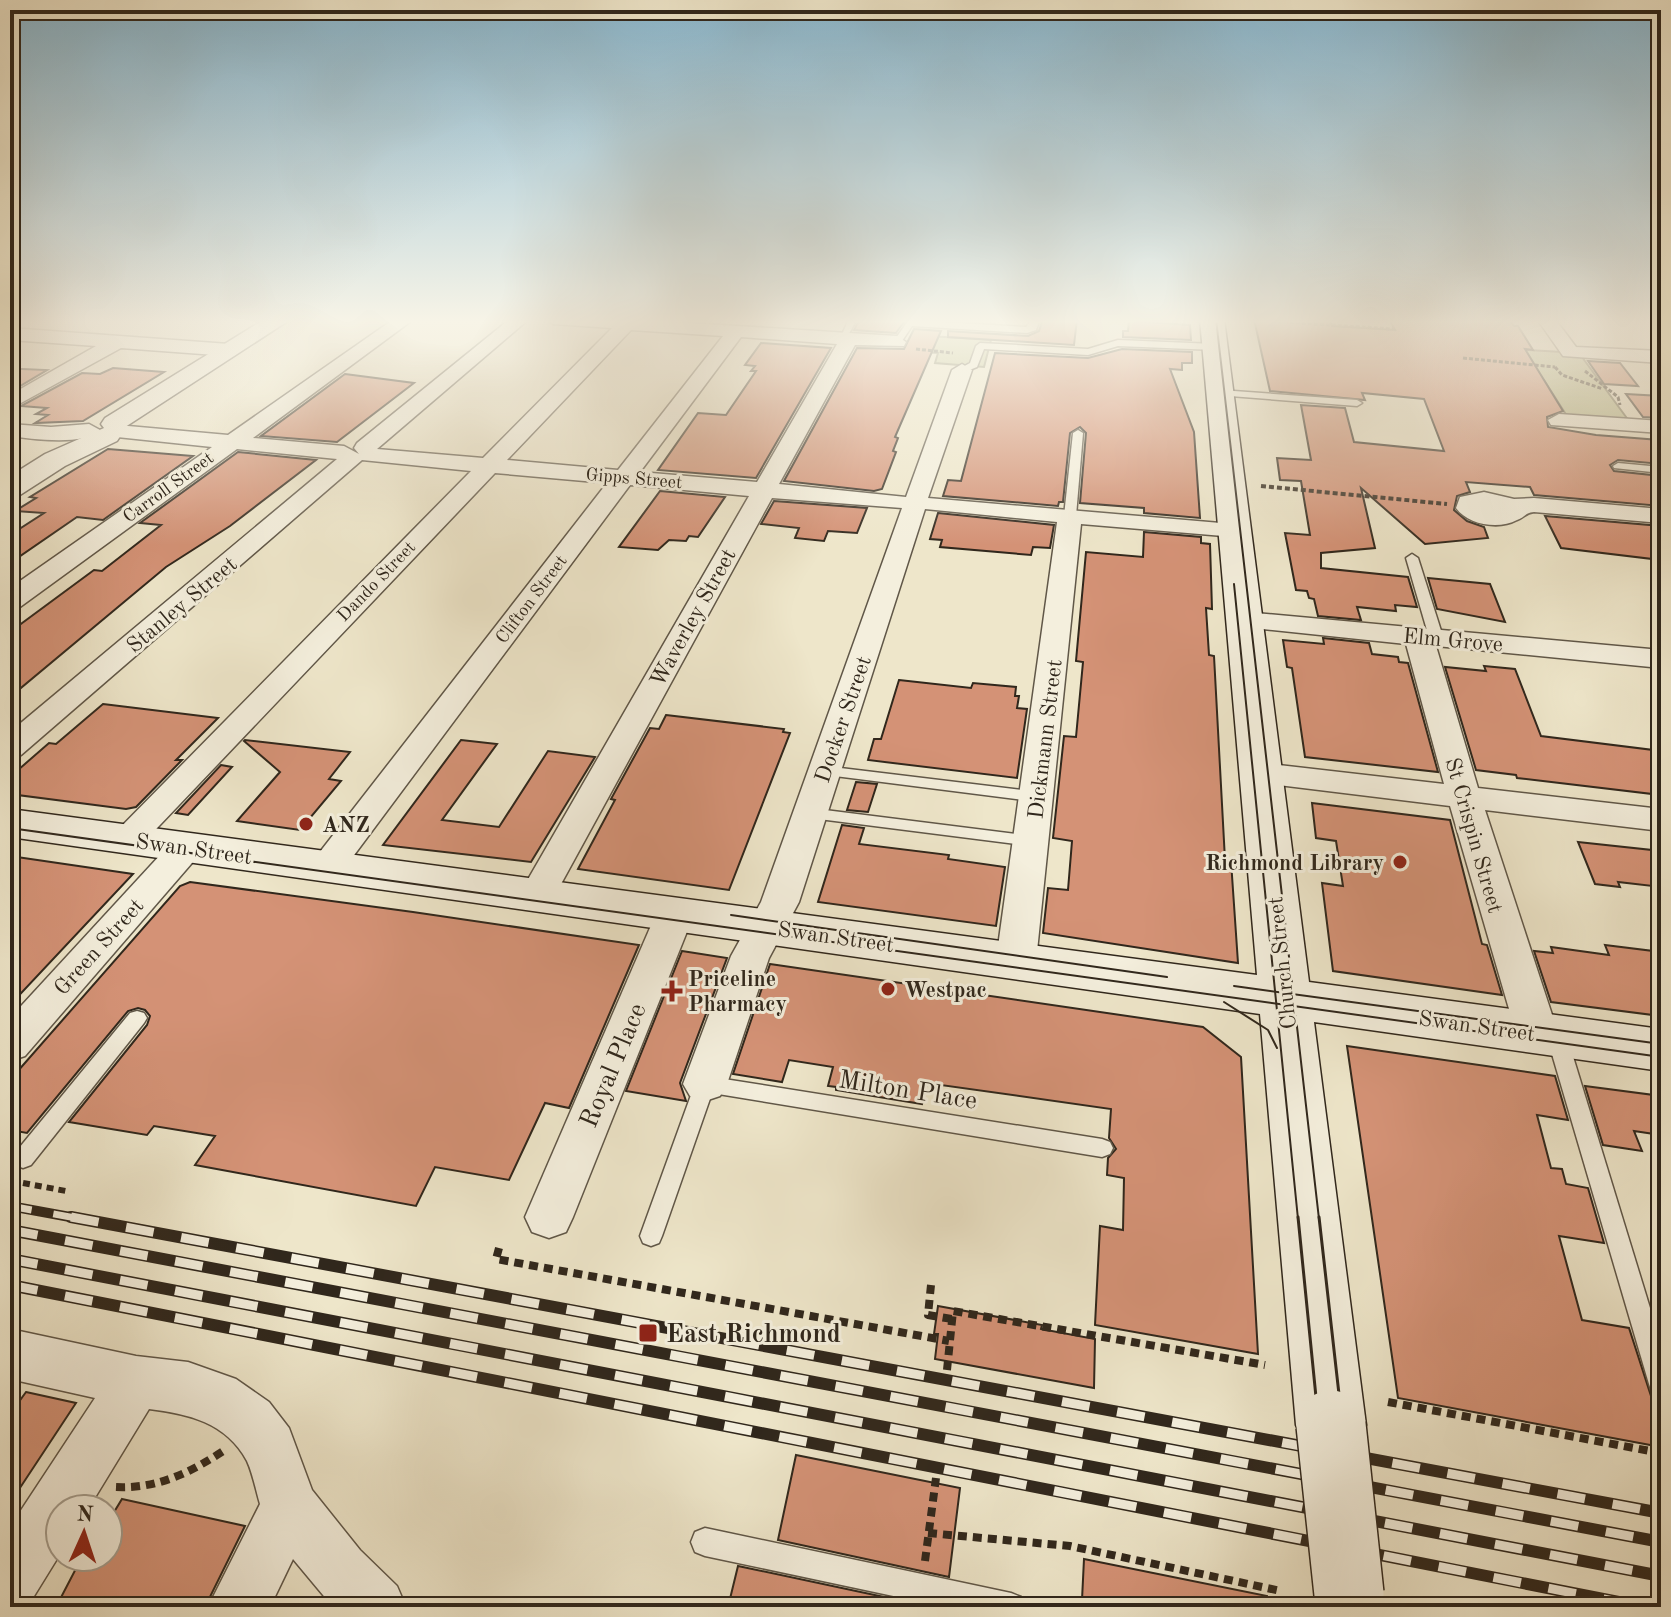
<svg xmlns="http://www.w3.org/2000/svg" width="1671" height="1617" viewBox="0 0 1671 1617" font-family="'Old Standard TT',serif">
	<rect width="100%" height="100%" fill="#eee6ca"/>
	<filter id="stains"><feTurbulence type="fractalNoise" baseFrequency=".0025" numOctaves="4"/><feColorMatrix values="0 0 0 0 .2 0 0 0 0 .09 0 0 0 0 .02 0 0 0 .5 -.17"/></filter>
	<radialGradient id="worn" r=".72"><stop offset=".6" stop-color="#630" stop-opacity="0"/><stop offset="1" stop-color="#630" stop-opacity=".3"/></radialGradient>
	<g fill="#c0c392" stroke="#787557" stroke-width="2">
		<polygon points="913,335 991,340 984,367 935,363 938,353 906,351"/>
		<polygon points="1431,344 1579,353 1629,421 1567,416 1544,380"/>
	</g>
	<g fill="#d49276" stroke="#30271c" stroke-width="2">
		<polygon points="860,319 906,319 896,333 854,330"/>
		<polygon points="1043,319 1077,319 1074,345 948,337 948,331 1028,336 1039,331"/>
		<polygon points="1254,319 1329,319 1332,326 1395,330 1389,319 1508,319 1514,326 1518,326 1533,350 1525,349 1563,411 1547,417 1548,427 1596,435 1660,440 1656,436 1661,436 1661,464 1618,460 1610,465 1614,471 1661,476 1661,506 1534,495 1530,487 1466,482 1470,492 1457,496 1454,510 1467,521 1484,527 1488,538 1425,544 1361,488 1375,548 1321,553 1321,568 1408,577 1417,607 1395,605 1396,611 1357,607 1361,620 1318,616 1314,599 1309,598 1307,591 1296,590 1285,533 1310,535 1301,481 1280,480 1277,458 1311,460 1301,405 1345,408 1354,442 1444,451 1424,399 1362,393 1365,400 1270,391"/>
		<polygon points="1129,321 1190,325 1191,340 1123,337 1123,331 1128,331"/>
		<polygon points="914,329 941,331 895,437 898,438 893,451 896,452 882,489 874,491 784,481 857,348 904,349"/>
		<polygon points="761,343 831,348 756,478 658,470 698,413 726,415 756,371 751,371 755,366 745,365"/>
		<polygon points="1122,349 1192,352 1192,363 1182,363 1182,370 1170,369 1194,432 1200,518 1144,513 1144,508 1080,503 1086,433 1080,427 1070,433 1063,502 1059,502 1058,506 943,496 948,480 961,481 995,353 1088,358"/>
		<polygon points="1588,361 1620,363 1638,386 1604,384"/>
		<polygon points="113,368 164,372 83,421 35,423 48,415 36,414 47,408 21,406 82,373 100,374"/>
		<polygon points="10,369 22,369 47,370 10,392"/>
		<polygon points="345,374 414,383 337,442 261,436"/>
		<polygon points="1626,394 1661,396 1661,418 1643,417"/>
		<polygon points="108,449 193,456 103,520 77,517 10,563 10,535 44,513 15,511 36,498 30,497"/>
		<polygon points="238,452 316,460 230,526 166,567 10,697 10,632 94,570 102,571 161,525 140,523"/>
		<polygon points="660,491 725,497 698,537 689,536 686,541 669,540 658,550 619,547"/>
		<polygon points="774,501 867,508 857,533 828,531 824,541 795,538 799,528 761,524"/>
		<polygon points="938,513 1054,525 1050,548 1033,547 1031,555 940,547 942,540 930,539"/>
		<polygon points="1545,516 1661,526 1661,560 1561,548"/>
		<polygon points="1144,532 1201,537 1201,543 1210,544 1212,609 1206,608 1209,655 1214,656 1225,860 1231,861 1238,963 1043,933 1048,888 1068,890 1072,841 1053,838 1064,736 1076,737 1083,662 1076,661 1086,552 1143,557"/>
		<polygon points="1428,578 1490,584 1505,622 1437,609"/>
		<polygon points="1323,638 1369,643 1372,654 1398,657 1399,662 1408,663 1438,772 1305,757 1292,668 1287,667 1283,640 1324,644"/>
		<polygon points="1484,666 1515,669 1541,736 1661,751 1661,795 1517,778 1516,775 1476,770 1445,667 1486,671"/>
		<polygon points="899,680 971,688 973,683 1016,687 1015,696 1019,696 1017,708 1027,709 1017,778 868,760 874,739 881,739"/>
		<polygon points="103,704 218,718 176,760 182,760 136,807 126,809 10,794 10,777 49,743 56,744"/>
		<polygon points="666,715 784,729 783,732 790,733 729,890 578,869 615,800 611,799 650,728 659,729"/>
		<polygon points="461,740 497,744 442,820 499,827 548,751 595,757 531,862 383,845"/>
		<polygon points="244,741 245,740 350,752 329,779 341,781 300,830 237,821 280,772"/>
		<polygon points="221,765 232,767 188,815 176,813"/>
		<polygon points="856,782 877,784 868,812 847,810"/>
		<polygon points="1312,803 1450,820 1482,944 1487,945 1502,995 1333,971 1322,883 1343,886 1336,841 1316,838"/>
		<polygon points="842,825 864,828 859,844 949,855 948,859 1005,867 996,926 818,902"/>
		<polygon points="1578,842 1661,851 1661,887 1618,882 1620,887 1595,884"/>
		<polygon points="10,856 133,874 10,1005"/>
		<polygon points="190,882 413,912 639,945 569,1108 545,1103 509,1180 435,1167 416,1206 195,1165 215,1136 154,1126 147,1135 69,1122 147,1025 150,1016 145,1010 138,1008 128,1011 27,1133 10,1130 10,1080 180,886"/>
		<polygon points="1605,945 1661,952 1661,1016 1551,1002 1534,951 1553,953 1551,947 1609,955"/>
		<polygon points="682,951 727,958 680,1083 686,1101 626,1091"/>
		<polygon points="770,964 1203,1027 1241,1057 1258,1354 1095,1325 1100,1226 1123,1230 1124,1178 1107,1175 1108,1158 1116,1149 1109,1138 1111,1109 927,1083 922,1104 836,1090 836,1087 828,1086 833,1067 789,1060 782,1082 733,1074"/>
		<polygon points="1347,1046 1555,1076 1568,1120 1537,1115 1551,1168 1562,1169 1566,1184 1588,1188 1604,1243 1559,1236 1582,1320 1629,1328 1661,1427 1661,1447 1398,1398"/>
		<polygon points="1585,1086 1661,1096 1661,1135 1634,1131 1642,1151 1603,1145"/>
		<polygon points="938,1306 1042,1325 1041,1329 1095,1339 1094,1388 935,1359 938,1334 934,1334"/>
		<polygon points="26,1392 76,1403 10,1503 10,1401 18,1403"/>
		<polygon points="796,1455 960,1488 949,1577 778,1540"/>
		<polygon points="122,1499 245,1526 205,1607 186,1607 156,1600 152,1607 56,1607 82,1557 108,1557 108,1522"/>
		<polygon points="1084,1559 1267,1596 1266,1607 1118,1607 1082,1600"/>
		<polygon points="738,1566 931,1607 728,1607"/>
	</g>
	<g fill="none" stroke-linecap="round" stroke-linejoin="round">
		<g stroke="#605748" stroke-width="3">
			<g id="service">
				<polygon points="849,319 857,319 845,341 839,341"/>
				<polygon points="1032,319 1040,319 1036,330 1027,333 912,326 900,344 893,342 909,320 1026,327"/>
				<polygon points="1118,340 1215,344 1219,347 1215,350 1118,346 1088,355 984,349 977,367 962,373 957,370 970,363 976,346 980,343 1088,349"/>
				<polygon points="1220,390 1357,400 1362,403 1357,406 1217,395 1217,391"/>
				<polygon points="1078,430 1083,433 1076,516 1070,519 1064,516 1073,433"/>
				<polygon points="1618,463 1661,467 1661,473 1614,468 1613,466"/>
				<polygon points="1412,554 1418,558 1443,637 1441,640 1436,641 1429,637 1406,558"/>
				<polygon points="824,766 1039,792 1047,797 1039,802 819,774 816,771 819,768"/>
				<polygon points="809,808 1032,836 1040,841 1032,846 803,817 801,813 803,809"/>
				<polygon points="137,1011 144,1013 147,1018 144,1023 31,1165 23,1168 15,1165 12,1159 15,1153 130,1013"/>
				<polygon points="1557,1029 1564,1032 1567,1037 1661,1344 1661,1396 1652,1393 1649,1384 1547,1037 1550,1032"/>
				<polygon points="705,1076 1102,1139 1110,1142 1113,1148 1110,1154 1102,1157 712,1093 662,1236 659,1243 651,1246 643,1243 640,1236 695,1084 698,1078"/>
				<polygon points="705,1528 1011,1593 1021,1597 1025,1607 945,1607 705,1556 695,1552 691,1542 695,1532"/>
			</g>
		</g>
		<g stroke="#605748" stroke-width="3">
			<g id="minor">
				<path d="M394,319H414L253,438L344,446L359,454L354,448L357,443L510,319H529L377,449L483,458L612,328L553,324L544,319H627L897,336L906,342L904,346L855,345L779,484L906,497L952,370L962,364L972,370L928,498L1244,525L1247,530L1244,535L1235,537L1081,524L1036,961L1030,971L1016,975L1002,971L996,961L1057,522L925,509L799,902L769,958L727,1084L720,1096L705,1101L690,1096L683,1084L731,956L761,902L902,508L772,498L555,895L550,904L537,908L524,904L519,895L749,496L630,485L340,874L327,878L314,874L309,866L607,483L495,473L139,847L127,850L115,847L109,839L471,471L362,460L21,755L10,758V732L337,459L237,449L20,607L10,609V588L212,447L117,437L106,431L109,426L117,425L228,435ZM631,330L723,336L618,470L507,460ZM741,337L837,344L757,482L640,472Z"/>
				<polygon points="1537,319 1555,319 1576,347 1661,351 1661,363 1563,356"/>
				<polygon points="10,328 229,344 238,350 229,356 121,348 10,409 10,395 96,346 10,340"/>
				<polygon points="1559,414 1661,421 1661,433 1551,425 1548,420"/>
				<path d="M10,424L51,427L89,424L100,430C86,446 31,439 10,436Z"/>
				<path d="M1484,492L1514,499L1534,498L1661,509V523L1534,512C1525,513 1525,517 1517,520C1499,530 1468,525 1456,508L1460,497Z"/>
				<polygon points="1244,612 1661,650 1661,668 1436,646 1478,788 1661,809 1661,831 1485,810 1558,1033 1552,1044 1537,1049 1522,1044 1516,1033 1450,806 1261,783 1249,780 1245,773 1249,766 1261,763 1444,784 1406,644 1234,626 1230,620 1234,614"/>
				<polygon points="186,836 198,840 204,848 198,856 25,1056 10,1061 10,1018 174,840"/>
				<polygon points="675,901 688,905 694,914 573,1217 566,1232 549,1238 532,1232 525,1217 656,914 662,905"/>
				<path d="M10,1329L136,1356L188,1362L236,1379L269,1402L289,1428L312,1490L360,1550L397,1586L406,1607H333L293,1559L270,1607H208L260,1504C256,1491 253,1474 247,1461C226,1422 188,1414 149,1409L88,1509H60V1554L31,1601L10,1607V1527L95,1398L10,1379Z"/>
			</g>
		</g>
		<g stroke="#605748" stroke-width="3">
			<polygon id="tertiary" points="265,319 291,319 119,431 121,435 117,441 65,466 20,495 10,498 10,476 45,454 104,428 101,424 105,418"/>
		</g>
		<g stroke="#30271c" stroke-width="3">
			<polygon id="secondary" points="1200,319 1224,319 1309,982 1661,1029 1661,1071 1314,1022 1366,1425 1356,1450 1331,1460 1306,1450 1296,1425 1260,1014 10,837 10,809 1257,975"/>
		</g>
		<g stroke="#30271c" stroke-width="3" stroke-dasharray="4 2" stroke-linecap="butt">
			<polyline points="1236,319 1395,329"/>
			<polyline points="916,349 953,353"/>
			<polyline points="1463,358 1555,367"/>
			<polyline points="1555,367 1562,375 1603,389"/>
			<polyline points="1585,371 1618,397 1620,405"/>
		</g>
		<polyline stroke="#30271c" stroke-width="4" stroke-dasharray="5 3" stroke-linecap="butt" points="1261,486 1447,504"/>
		<polyline stroke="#30271c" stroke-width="6" stroke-dasharray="7 5" stroke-linecap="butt" points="23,1183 66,1191"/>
		<g stroke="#30271c" stroke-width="8" stroke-dasharray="9 6" stroke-linecap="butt">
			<polyline points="499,1248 496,1259 949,1341"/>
			<polyline points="931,1285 928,1315 952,1319"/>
			<polyline points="947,1370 953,1311 1265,1365"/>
			<polyline points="1388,1402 1661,1453"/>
			<path d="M116,1487C158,1489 191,1472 225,1450"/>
			<polyline points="928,1533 1070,1546 1281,1591"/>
			<polyline points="925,1561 936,1478"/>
		</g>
		<use href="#service" fill="#f4efdd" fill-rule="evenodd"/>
		<use href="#minor" fill="#f4efdd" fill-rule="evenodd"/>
		<use href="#tertiary" fill="#f4efdd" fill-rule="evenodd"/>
		<use href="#secondary" fill="#f4efdd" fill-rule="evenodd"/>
		<g stroke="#30271c" stroke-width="2">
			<polyline points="1216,319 1319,1219"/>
			<polyline points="1234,584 1298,1219"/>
			<polyline points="10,828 1661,1057"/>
			<polyline points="731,915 1167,977"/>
			<polyline points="1234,986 1661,1044"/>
			<polyline points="1224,1002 1268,1030 1277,1048"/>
		</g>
		<g stroke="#30271c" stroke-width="3">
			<polyline points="1298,1217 1337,1607"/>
			<polyline points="1319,1217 1363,1607"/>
		</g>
		<g stroke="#30271c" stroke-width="10">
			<polyline id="rail-far1" points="10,1206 81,1219"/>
		</g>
		<g stroke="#30271c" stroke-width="12">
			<g id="rail">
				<polyline points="71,1217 1661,1513"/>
				<polyline points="10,1230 1661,1542"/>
				<polyline points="10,1259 1661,1576"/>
				<polyline points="10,1285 1644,1607"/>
			</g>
		</g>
		<use href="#rail-far1" stroke="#f4efdd" stroke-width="7" stroke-dasharray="22" stroke-linecap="butt"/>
		<use href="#rail" stroke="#f4efdd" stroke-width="9" stroke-dasharray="28" stroke-linecap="butt"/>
		<g stroke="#30271c" stroke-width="72" stroke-linecap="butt">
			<polyline id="secondary-bridge" points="1331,1425 1349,1594"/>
		</g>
		<use href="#secondary-bridge" stroke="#f4efdd" stroke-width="69"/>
	</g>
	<linearGradient id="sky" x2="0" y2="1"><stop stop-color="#89b9d2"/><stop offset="0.59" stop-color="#f7f4e7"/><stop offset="1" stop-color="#f7f4e7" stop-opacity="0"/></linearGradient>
	<rect width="1671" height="545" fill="url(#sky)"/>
	<g fill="#8f2418" stroke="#f4efdd" stroke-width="3">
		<circle cx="306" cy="824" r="8"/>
		<circle cx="1400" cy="862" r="8"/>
		<circle cx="888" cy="989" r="8"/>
		<path d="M668 979h8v8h8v8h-8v8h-8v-8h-8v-8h8z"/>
		<rect x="638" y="1323" width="20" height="20" rx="4"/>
	</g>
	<g text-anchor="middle" stroke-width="6" stroke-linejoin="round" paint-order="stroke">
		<g font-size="18" fill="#30271c" stroke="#f4efdd">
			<text transform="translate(634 478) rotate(5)" y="6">Gipps Street</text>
			<text transform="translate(168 487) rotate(-36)" y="6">Carroll Street</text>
			<text transform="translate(376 581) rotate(-46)" y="6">Dando Street</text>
			<text transform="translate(531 599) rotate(-53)" y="6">Clifton Street</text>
		</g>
		<g font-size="22" fill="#30271c" stroke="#f4efdd">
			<text transform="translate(181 604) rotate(-40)" y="8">Stanley Street</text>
			<text transform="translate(692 617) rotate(-61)" y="8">Waverley Street</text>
			<text transform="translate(1453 639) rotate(5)" y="8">Elm Grove</text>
			<text transform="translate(842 719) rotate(-71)" y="8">Docker Street</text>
			<text transform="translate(1044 739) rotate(-83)" y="8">Dickmann Street</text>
			<text transform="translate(1475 835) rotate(74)" y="8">St Crispin Street</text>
			<text transform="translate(194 848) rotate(8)" y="8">Swan Street</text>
			<text transform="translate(836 936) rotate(8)" y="8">Swan Street</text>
			<text transform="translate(98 946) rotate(-48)" y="8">Green Street</text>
			<text transform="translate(1281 963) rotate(-96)" y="8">Church Street</text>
			<text transform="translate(1477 1025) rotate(8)" y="8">Swan Street</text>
		</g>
		<g font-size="22" font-weight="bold" fill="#30271c" stroke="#f4efdd" text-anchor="start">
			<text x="322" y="832">ANZ</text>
			<text x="1384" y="870" text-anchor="end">Richmond Library</text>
			<text x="688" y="986">Priceline<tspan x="688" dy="25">Pharmacy</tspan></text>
			<text x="904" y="997">Westpac</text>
		</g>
		<g font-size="26" fill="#30271c" stroke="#f4efdd">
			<text transform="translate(612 1065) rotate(-67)" y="9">Royal Place</text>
			<text transform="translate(908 1089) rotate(9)" y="9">Milton Place</text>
		</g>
		<g font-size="26" font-weight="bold" fill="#30271c" stroke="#f4efdd" text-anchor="start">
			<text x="666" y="1342">East Richmond</text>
		</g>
	</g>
	<rect width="1671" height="1617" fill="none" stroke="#eee6ca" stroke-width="40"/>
	<rect x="12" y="12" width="1647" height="1593" fill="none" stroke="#30271c" stroke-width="4"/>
	<rect x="20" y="20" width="1631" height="1577" fill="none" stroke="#30271c" stroke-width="2"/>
	<g transform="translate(84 1533) rotate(3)"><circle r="38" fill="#f4efdd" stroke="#a69f90" stroke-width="2"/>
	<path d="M0-6L14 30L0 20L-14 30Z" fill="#8f2418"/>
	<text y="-12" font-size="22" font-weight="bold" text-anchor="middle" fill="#30271c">N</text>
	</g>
	<rect width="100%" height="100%" filter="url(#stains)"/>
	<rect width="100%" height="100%" fill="url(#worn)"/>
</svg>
